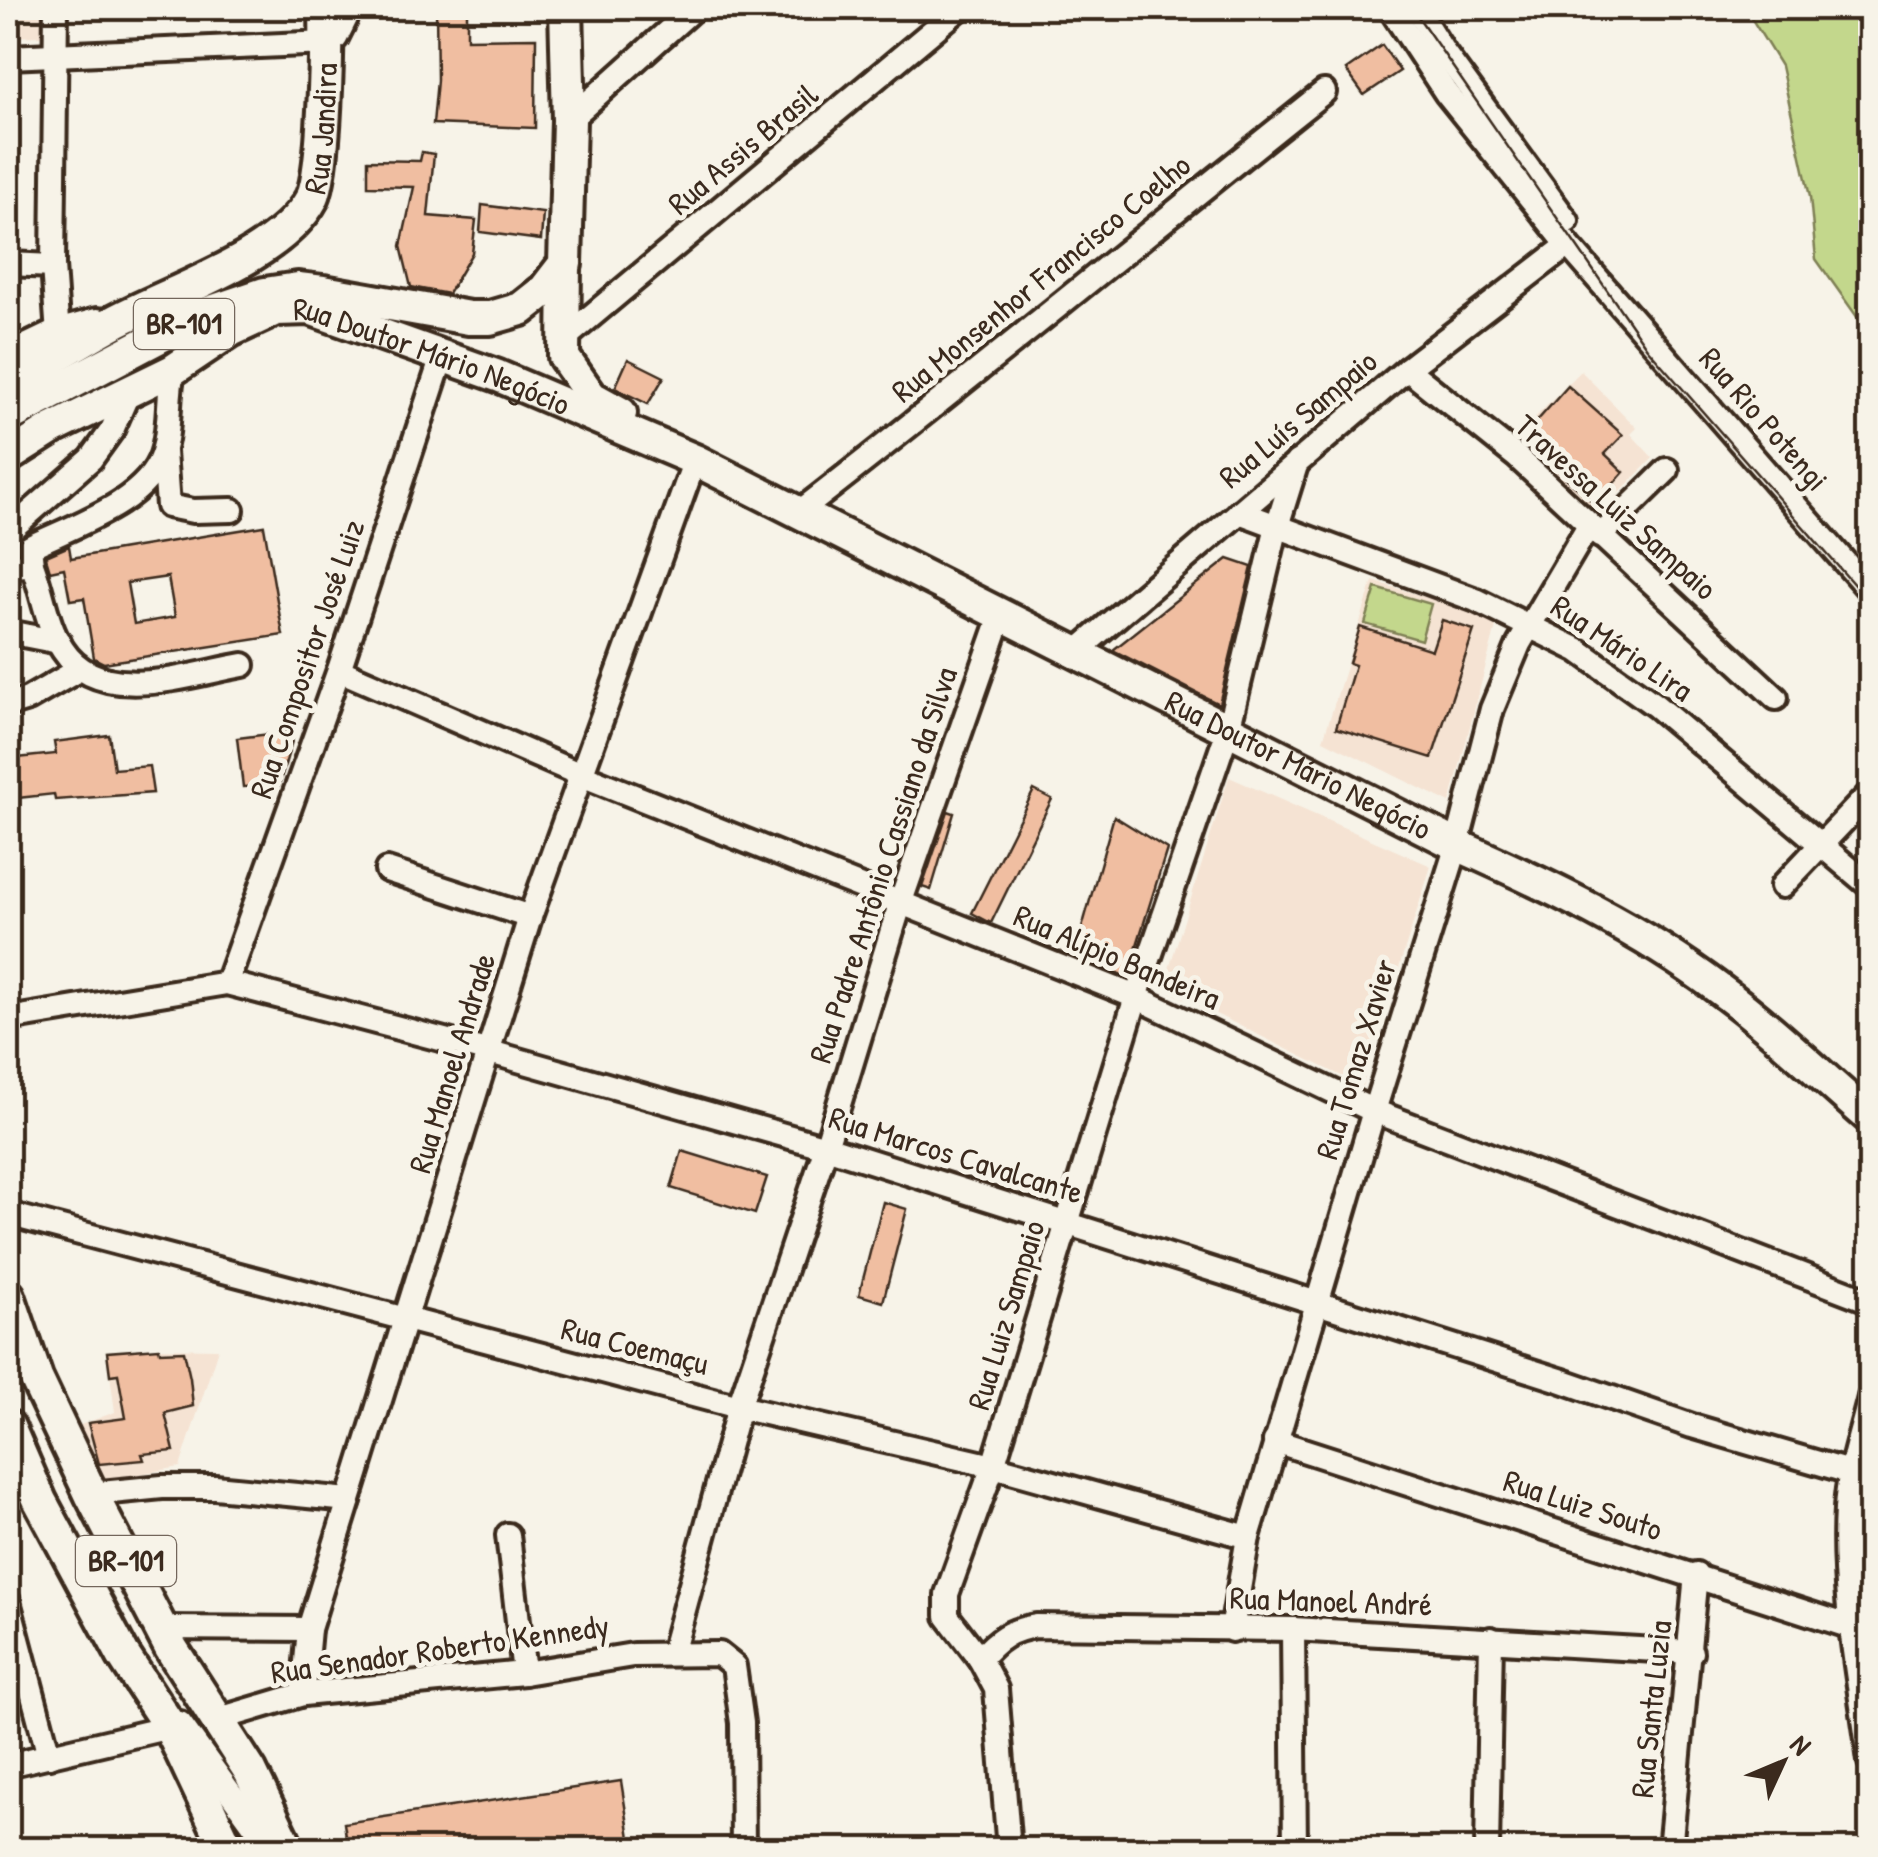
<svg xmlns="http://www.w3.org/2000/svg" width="1878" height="1857" viewBox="0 0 1878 1857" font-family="'Patrick Hand',sans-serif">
	<rect width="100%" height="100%" fill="#f7f3e8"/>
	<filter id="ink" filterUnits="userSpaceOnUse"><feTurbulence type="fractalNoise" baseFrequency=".01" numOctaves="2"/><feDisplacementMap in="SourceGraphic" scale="20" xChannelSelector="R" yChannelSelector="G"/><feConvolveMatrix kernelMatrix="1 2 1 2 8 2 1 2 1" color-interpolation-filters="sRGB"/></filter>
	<g filter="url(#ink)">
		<g fill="#f5e3d3">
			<polygon points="8,8 41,8 41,36 8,37"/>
			<polygon points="1581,371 1637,428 1631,434 1653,458 1596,516 1511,442"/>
			<polygon points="1373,581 1498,619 1450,803 1323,740"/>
			<polygon points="1229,777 1431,866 1362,1086 1163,988"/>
			<polygon points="159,1348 218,1349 180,1467 99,1481 75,1427 115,1412 107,1352"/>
		</g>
		<g fill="#c3d78c" stroke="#7f8055" stroke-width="2.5">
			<polygon points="1745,8 1870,8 1870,335 1816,259 1810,197 1781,66"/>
			<polygon points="1376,588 1431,604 1421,640 1365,624"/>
		</g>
		<g fill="#f0bea1" stroke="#3b2a1e" stroke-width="2.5" fill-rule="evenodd">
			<polygon points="436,8 467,8 467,39 536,38 535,128 433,124 437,80"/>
			<polygon points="1382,45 1400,71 1364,95 1346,70"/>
			<polygon points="422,152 434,154 428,216 476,220 472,253 448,294 411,287 401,246 414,187 368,186 368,160 420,161"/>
			<polygon points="482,205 543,213 541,240 480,232"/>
			<polygon points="628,359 664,377 648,404 615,388"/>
			<polygon points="1568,386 1623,435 1605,454 1624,472 1595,504 1522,438"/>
			<path d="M264,526L283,635L104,663L94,658L84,598L70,600L64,568L50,571L47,561L46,556L69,546L71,558ZM168,577L175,617L134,624L127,583Z"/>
			<polygon points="1228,559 1252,567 1219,704 1113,650"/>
			<polygon points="1442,620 1474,630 1432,758 1336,728 1355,665 1349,663 1360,627 1432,650"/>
			<polygon points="295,731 279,785 243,787 237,738"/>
			<polygon points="109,735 114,769 149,766 153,793 55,800 54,794 8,799 8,759 56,754 54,742"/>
			<polygon points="1034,790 1052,799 991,923 972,913"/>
			<polygon points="948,811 954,813 931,890 922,887"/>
			<polygon points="1114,816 1167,849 1127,977 1074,956"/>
			<polygon points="682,1151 767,1177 755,1214 671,1188"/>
			<polygon points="883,1202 907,1209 883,1302 859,1295"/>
			<polygon points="159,1348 160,1352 184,1351 190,1378 193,1406 165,1413 174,1451 142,1454 144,1460 99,1464 88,1423 126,1418 118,1374 110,1375 107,1352"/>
			<polygon points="621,1781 632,1850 348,1850 344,1823"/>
		</g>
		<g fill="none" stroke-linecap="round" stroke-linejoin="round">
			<polyline stroke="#d1cbc0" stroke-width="32" stroke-dasharray="32 16" stroke-linecap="butt" points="8,435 101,385"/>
			<g stroke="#3b2a1e" stroke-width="30">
				<g id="minor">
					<polyline points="56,8 53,266 58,335"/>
					<polyline points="1390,8 1446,93 1568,245 1870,591"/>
					<polyline points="1416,8 1445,54 1567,221"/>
					<polyline points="8,57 327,43 336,38 351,8"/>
					<polyline points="569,120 694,8"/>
					<polyline points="8,264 53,266"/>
					<polyline points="565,338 960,8"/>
					<polyline points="1407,369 1517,457 1776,698"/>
					<polyline points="164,452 168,506 193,511 232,510"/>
					<polyline points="1239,512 1476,600 1578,650 1656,706 1870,886"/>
					<path d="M798,513C976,375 1148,232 1324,92"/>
					<polyline points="8,532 91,459 112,430 130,389"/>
					<polyline points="1600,536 1667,470"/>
					<path d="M32,564C43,592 46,625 63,650C100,707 190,674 243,665"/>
					<path d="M8,567L32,564L30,547C72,526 146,503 162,455C171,430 167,397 173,370"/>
					<polyline points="8,632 59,642"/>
					<polyline points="1076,652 1407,369 1568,245"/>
					<polyline points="339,670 579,774 1136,997 1374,1111 1870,1301"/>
					<polyline points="8,705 28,699 80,669"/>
					<polyline points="387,870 530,917"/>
					<polyline points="1782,886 1870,793"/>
					<polyline points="227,983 339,670 443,354"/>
					<polyline points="8,1019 227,983 490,1052 826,1147 1560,1380 1692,1426 1870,1478"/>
					<polyline points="8,1214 739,1407 993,1466 1248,1537"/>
					<path d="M1870,1397C1861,1434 1848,1471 1846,1509C1841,1593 1859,1679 1870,1761"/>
					<polyline points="1275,1441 1870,1633"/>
					<polyline points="91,1494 162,1487 215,1487 349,1500"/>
					<polyline points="508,1535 524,1673"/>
					<polyline points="8,1601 49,1756"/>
					<polyline points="160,1628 309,1629"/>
					<polyline points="1293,1629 1295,1850"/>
					<polyline points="1232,1630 1248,1537 1374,1111 1457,845 1492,709 1519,644 1589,525"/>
					<polyline points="672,1654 739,1407 826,1147 901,901 1002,613"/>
					<path d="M980,1659C997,1639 1010,1630 1036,1626L1293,1629L1691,1652"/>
					<polyline points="303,1694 309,1629 530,917 695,460"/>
					<polyline points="219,1719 303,1694 524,1673 633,1655 719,1654 734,1666 742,1723 743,1850"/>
					<polyline points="180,1723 258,1831"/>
					<polyline points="8,1765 170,1727"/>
					<polyline points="1009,1850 996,1689 980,1659 947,1616 947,1594 993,1466 1136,997 1228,730 1277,526 1297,462"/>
					<polyline points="1487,1850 1491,1639"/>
					<polyline points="1670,1850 1696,1574"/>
				</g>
			</g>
			<g stroke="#3b2a1e" stroke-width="38">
				<g id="major">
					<polyline points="565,264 564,357 592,397 621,413"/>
					<polyline points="8,359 58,335 97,324"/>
					<path id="s1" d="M8,457L52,429L173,370L231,331L276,310L310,309L498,376L695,460L1457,845C1547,885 1640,929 1719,989C1772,1028 1820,1075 1870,1118"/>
				</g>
			</g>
			<g stroke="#3b2a1e" stroke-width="40">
				<g id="highway">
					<path id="s2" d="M8,383C44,363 78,342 114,322C172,291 281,257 312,198C325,171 327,43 326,8"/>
					<polyline points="8,416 194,318 265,294 298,289 323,292 469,318 490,318 521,309 545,290 565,264 569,120 566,8"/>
					<polyline points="8,1296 36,1378 91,1494 171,1648 250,1771 288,1850"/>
					<polyline points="8,1427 40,1501 123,1655 170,1727 228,1850"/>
				</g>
			</g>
			<use href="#minor" stroke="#f7f3e8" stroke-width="22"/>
			<use href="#major" stroke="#f7f3e8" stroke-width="30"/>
			<use href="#highway" stroke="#f7f3e8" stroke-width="32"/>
			<polyline stroke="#3b2a1e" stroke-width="2.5" points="1412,8 1647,348 1870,603"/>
		</g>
	</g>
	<g text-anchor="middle" stroke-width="10" stroke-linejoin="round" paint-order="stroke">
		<g fill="#f7f3e8" stroke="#73665b" stroke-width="2.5">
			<rect x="134" y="299" width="100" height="50" rx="8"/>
			<rect x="76" y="1536" width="100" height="50" rx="8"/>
		</g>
		<g font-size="30" font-weight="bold" fill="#3b2a1e">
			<text x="184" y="334">BR-101</text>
			<text x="126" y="1571">BR-101</text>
		</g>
		<g font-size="32" fill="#3b2a1e" stroke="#f7f3e8">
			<text dy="11" stroke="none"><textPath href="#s2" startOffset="430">Rua Jandira</textPath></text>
			<text transform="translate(743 149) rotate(-40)" y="11">Rua Assis Brasil</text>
			<text transform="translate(1041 278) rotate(-39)" y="11">Rua Monsenhor Francisco Coelho</text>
			<text dy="11" stroke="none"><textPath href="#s1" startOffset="470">Rua Doutor Mário Negócio</textPath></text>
			<text transform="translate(1298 419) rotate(-40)" y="11">Rua Luís Sampaio</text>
			<text transform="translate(1764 419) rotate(49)" y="11">Rua Rio Potengi</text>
			<text transform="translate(1616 507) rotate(42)" y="11">Travessa Luiz Sampaio</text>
			<text transform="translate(1622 648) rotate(34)" y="11">Rua Mário Lira</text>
			<text transform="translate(307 659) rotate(-71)" y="11">Rua Compositor José Luiz</text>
			<text dy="11" stroke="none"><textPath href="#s1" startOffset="1430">Rua Doutor Mário Negócio</textPath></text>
			<text transform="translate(883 865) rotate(-72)" y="11">Rua Padre Antônio Cassiano da Silva</text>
			<text transform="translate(1117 957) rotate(23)" y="11">Rua Alípio Bandeira</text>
			<text transform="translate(1356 1059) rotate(-73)" y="11">Rua Tomaz Xavier</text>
			<text transform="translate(452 1063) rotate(-73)" y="11">Rua Manoel Andrade</text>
			<text transform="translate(956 1155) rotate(17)" y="11">Rua Marcos Cavalcante</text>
			<text transform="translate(1006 1315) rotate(-73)" y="11">Rua Luiz Sampaio</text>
			<text transform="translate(635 1346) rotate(14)" y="11">Rua Coemaçu</text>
			<text transform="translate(1583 1505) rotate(18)" y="11">Rua Luiz Souto</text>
			<text transform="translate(1331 1601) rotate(2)" y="11">Rua Manoel André</text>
			<text transform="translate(440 1649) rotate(-8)" y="11">Rua Senador Roberto Kennedy</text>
			<text transform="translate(1651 1709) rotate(-84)" y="11">Rua Santa Luzia</text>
		</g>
	</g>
	<rect width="1878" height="1857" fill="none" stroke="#f7f3e8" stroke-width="40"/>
	<rect x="20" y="20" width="1838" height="1817" fill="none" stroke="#3b2a1e" stroke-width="4" filter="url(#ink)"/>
	<g transform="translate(1783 1762) rotate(46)" stroke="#f7f3e8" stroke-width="8" paint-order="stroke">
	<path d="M0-8L18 38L0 25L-18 38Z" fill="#3b2a1e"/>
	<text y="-15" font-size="28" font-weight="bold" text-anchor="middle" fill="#3b2a1e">N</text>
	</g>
</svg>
